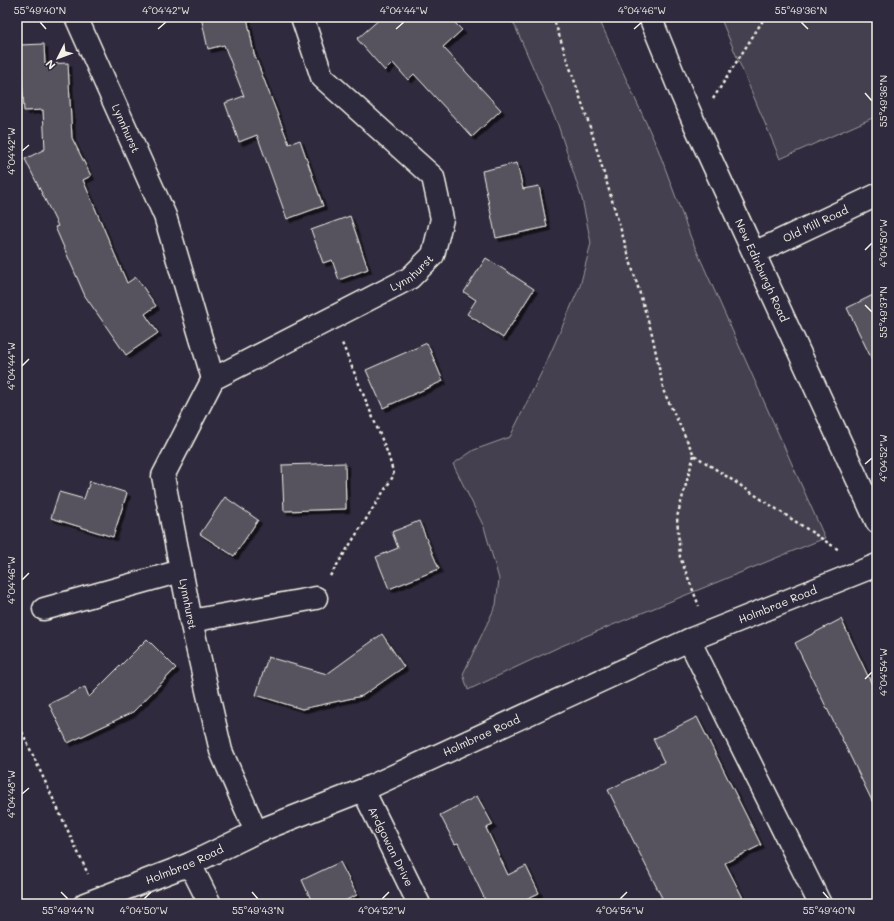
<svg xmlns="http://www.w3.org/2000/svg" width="894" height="921" viewBox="0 0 894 921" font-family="Mali,sans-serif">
	<defs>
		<filter id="shadow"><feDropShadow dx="3.5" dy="3.5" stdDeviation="0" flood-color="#0009"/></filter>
	</defs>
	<rect width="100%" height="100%" fill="#2f2a3d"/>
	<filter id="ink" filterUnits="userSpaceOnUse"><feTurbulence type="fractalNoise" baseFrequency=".025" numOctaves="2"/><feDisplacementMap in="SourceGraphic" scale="8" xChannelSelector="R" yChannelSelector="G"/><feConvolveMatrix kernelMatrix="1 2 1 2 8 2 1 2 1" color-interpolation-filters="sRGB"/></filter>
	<g filter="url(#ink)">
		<g fill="#454050" stroke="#9c989c">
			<polygon points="511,17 598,17 658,149 691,238 825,538 559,647 468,690 463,674 496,605 499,579 484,527 453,464 474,450 510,437 547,361 580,286 591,243 582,199 558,125"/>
			<polygon points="720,17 877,17 877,116 780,159"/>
		</g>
		<g fill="#56525f" stroke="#f4f1e8" filter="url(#shadow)">
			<polygon points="201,17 247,17 254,54 289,144 300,140 323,206 287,219 257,135 239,142 225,103 244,96 224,45 208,49"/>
			<polygon points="382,17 449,17 462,30 443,47 501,110 472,137 414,74 408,80 393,63 385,71 357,39"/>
			<polygon points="44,44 45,64 68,63 72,138 91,176 83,180 127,283 136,277 156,306 145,314 158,333 126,355 85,296 55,227 58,226 25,159 45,149 43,110 24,111 20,45"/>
			<polygon points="517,163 523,189 539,186 547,227 496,238 482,171"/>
			<polygon points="350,216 368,269 339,280 332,260 323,263 311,230"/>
			<polygon points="486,258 534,289 503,338 467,314 476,300 464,292"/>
			<polygon points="877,293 877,370 847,308"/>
			<polygon points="427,343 443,381 383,408 366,370"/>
			<polygon points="345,463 346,509 284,511 282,465"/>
			<polygon points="90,481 127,493 113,537 51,518 59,492 84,499"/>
			<polygon points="225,497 258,520 234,556 200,534"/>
			<polygon points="419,521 439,569 389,589 376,557 398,548 392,532"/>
			<polygon points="841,619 877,695 877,811 795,643"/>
			<polygon points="382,634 404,667 362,696 302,709 256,695 268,657 327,674"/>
			<polygon points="147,639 176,668 133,712 68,743 49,704 85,687 89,697"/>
			<polygon points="697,717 761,845 725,863 746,904 665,904 608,790 664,762 653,739"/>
			<polygon points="477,796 493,825 486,828 508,875 526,866 539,893 515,904 487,904 458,843 455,844 440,815"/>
			<polygon points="340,862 357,895 338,904 313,904 302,880"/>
		</g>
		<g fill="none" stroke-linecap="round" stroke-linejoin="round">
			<g stroke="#f4f1e8" stroke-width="25">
				<g id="minor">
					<path id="s1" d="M76,17L165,216L213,379"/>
					<path id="s2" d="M754,253L877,195"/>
					<polyline points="44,609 181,571"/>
					<polyline points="191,621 316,598"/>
					<polyline points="689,640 820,904"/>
					<path id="s3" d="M363,790L419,904"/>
					<path id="s4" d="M256,832L221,751L191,621L163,476L213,379L410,278L433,255L442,219L433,177L322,77L302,17"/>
					<polyline points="190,864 210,904"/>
				</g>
			</g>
			<g stroke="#f4f1e8" stroke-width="25">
				<g id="major">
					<path id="s5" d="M650,17L677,83L696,127L877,522"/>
					<path id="s6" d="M85,904L190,864L256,832L363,790L689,640L877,565"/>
				</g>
			</g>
			<g stroke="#f4f1e8" stroke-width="2.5" stroke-dasharray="3 3" stroke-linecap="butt">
				<polyline points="553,17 591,130 652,334 664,392 694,455 839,550"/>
				<polyline points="713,99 765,17"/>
				<polyline points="694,455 677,517 680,557 699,606"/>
				<polyline points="330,576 394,475 388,454 342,343"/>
				<polyline points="17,721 88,874"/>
			</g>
			<use href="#minor" stroke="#2f2a3d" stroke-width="22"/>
			<use href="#major" stroke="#2f2a3d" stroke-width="22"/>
		</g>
	</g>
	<path fill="none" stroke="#f4f1e8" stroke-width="1.5" d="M40,22L46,29M801,22L808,29M158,29L166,22M396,29L404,22M634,29L642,22M865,93L872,101M22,151L29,145M865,250L872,243M865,305L872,312M22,366L29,359M865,464L872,458M22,580L29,573M865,679L872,672M22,794L29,788M61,892L68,899M252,892L258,899M823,892L829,899M144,899L151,892M382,899L389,892M620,899L627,892"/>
	<g text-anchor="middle" stroke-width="3.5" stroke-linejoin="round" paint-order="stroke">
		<g font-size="11" fill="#f4f1e8" stroke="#2f2a3d">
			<text dy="4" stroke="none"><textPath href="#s1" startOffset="122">Lynnhurst</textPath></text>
			<text dy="4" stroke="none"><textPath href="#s2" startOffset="68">Old Mill Road</textPath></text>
			<text dy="4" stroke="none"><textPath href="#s5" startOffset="277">New Edinburgh Road</textPath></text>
			<text dy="4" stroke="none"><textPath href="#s4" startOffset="704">Lynnhurst</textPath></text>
			<text transform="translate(188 604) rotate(79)" y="4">Lynnhurst</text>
			<text dy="4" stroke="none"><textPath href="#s6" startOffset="755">Holmbrae Road</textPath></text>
			<text dy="4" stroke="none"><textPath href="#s6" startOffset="431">Holmbrae Road</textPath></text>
			<text dy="4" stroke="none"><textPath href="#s3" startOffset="63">Ardgowan Drive</textPath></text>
			<text dy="4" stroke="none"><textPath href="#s6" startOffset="107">Holmbrae Road</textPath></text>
		</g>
	</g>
	<rect width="894" height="921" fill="none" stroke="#2f2a3d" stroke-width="44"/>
	<g transform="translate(58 58) rotate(228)" stroke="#2f2a3d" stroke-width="3" paint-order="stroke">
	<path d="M0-3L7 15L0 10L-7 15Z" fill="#f4f1e8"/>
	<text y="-6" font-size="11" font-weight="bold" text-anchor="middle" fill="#f4f1e8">N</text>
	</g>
	<rect x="22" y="22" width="850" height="877" fill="none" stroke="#f4f1e8" stroke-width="1.5"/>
	<g font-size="10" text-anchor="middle" fill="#f4f1e8">
		<text x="40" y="14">55°49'40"N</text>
		<text x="166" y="14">4°04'42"W</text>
		<text x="404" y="14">4°04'44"W</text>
		<text x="642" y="14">4°04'46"W</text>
		<text x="801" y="14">55°49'36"N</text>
		<text transform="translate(883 101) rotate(-90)" y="4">55°49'36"N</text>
		<text transform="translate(11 151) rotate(-90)" y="4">4°04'42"W</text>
		<text transform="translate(883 243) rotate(-90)" y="4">4°04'50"W</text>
		<text transform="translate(883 312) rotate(-90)" y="4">55°49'37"N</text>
		<text transform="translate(11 366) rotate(-90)" y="4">4°04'44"W</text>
		<text transform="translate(883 458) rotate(-90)" y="4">4°04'52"W</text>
		<text transform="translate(11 580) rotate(-90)" y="4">4°04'46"W</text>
		<text transform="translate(883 672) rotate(-90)" y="4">4°04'54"W</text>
		<text transform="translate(11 794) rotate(-90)" y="4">4°04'48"W</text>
		<text x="68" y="914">55°49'44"N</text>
		<text x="144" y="914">4°04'50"W</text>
		<text x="258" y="914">55°49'43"N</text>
		<text x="382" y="914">4°04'52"W</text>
		<text x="620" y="914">4°04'54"W</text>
		<text x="829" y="914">55°49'40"N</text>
	</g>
</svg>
